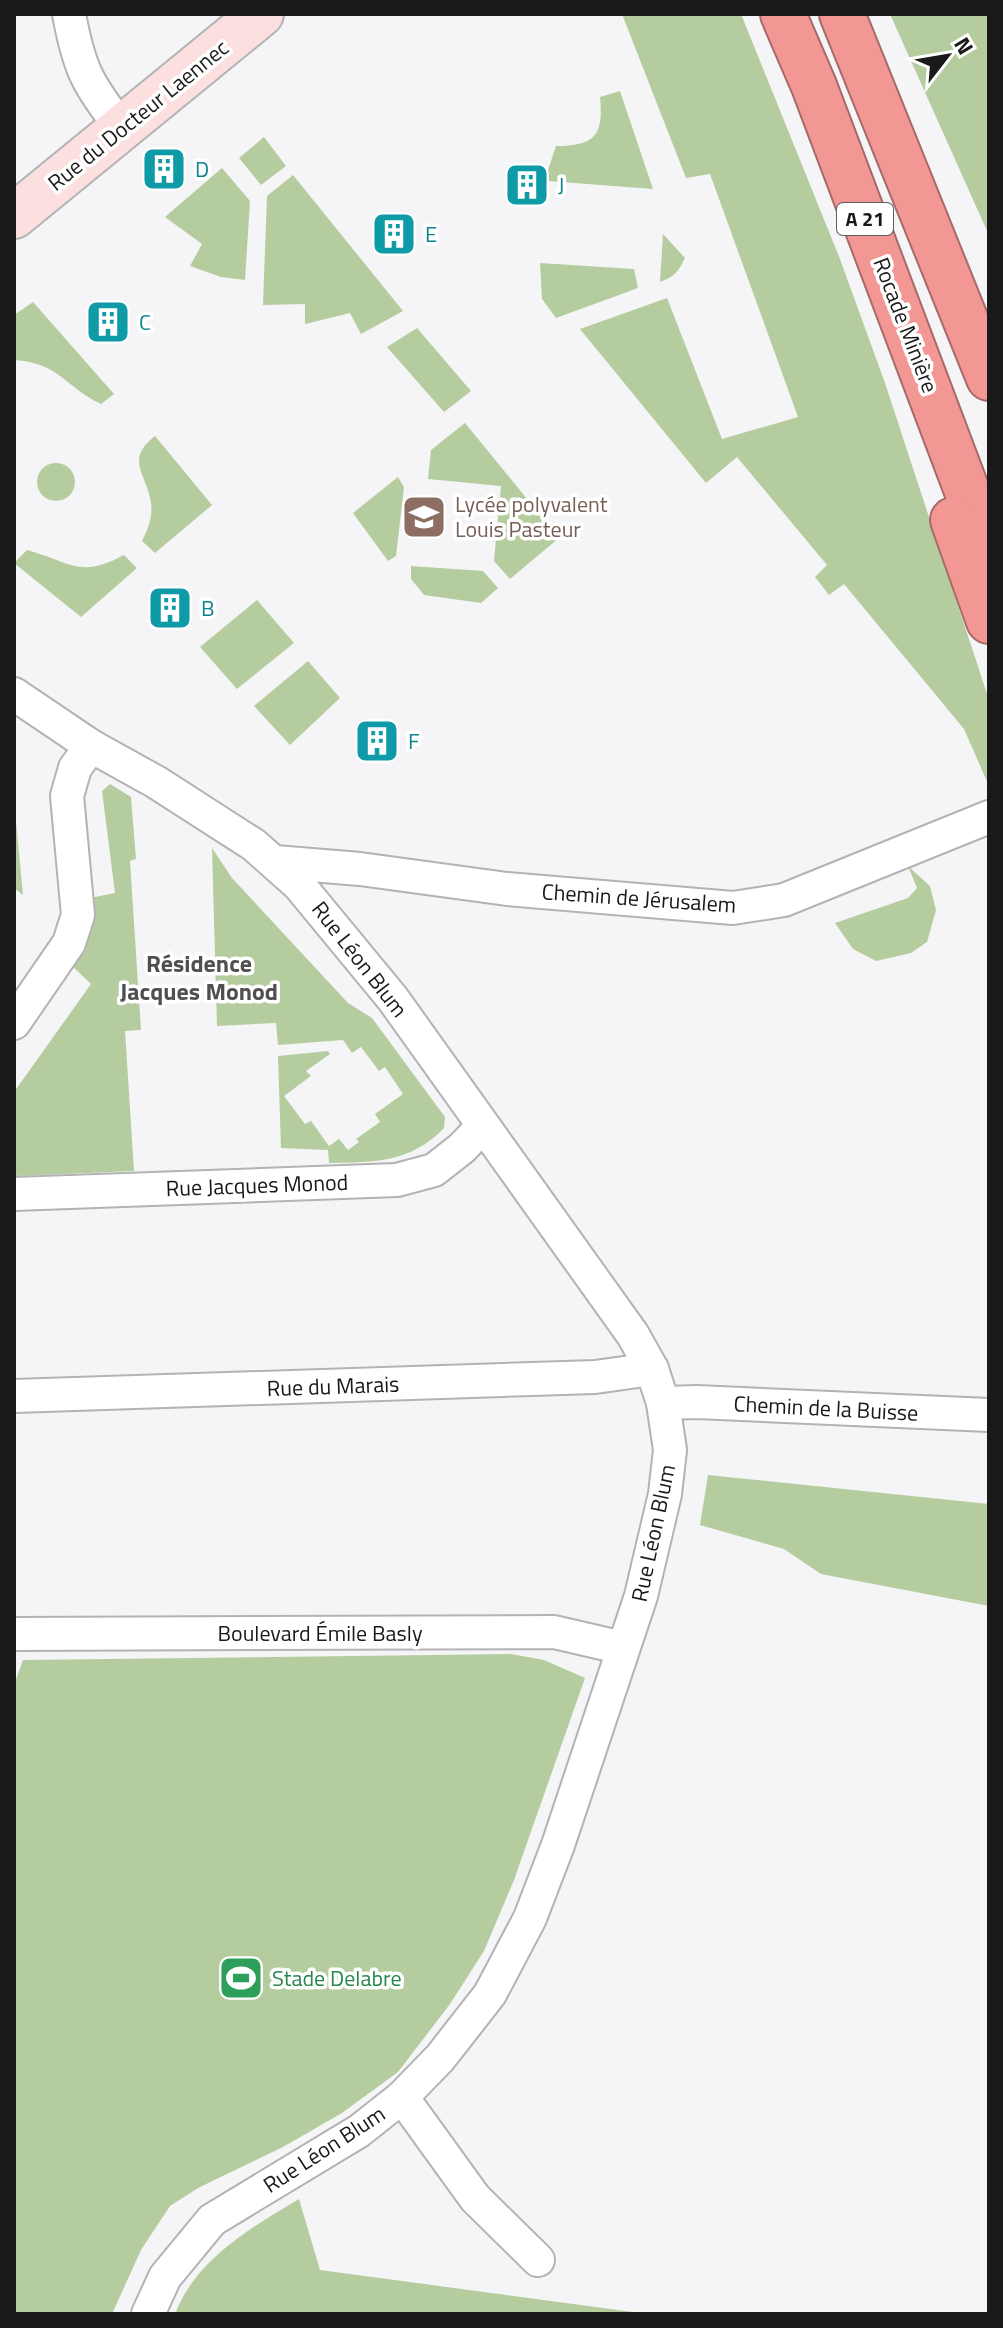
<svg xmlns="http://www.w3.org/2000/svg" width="1003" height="2328" viewBox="0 0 1003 2328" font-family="'Titillium Web',sans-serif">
	<rect width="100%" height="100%" fill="#f5f4f7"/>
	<g fill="#b5cd9e">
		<polygon points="622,14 741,14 840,259 885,383 989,700 989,786 964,729 844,584 829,595 815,577 827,565 737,457 706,483 580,329 667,298 722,439 798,417 710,174 686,178"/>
		<polygon points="890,14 989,14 989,235 979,213"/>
		<path d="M620,91L653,189L548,181V170L556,146C594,146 604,136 600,97Z"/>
		<polygon points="264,137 286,166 261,185 239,158"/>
		<polygon points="222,168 250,201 245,280 221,277 190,266 202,244 165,217"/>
		<polygon points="293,175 403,311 361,334 350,313 305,324 305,304 263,305 267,196"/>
		<path d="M663,234L685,258C679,271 674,277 660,282Z"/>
		<polygon points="540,263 634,269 638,288 556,318 542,299"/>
		<path d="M33,302L114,394L101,404C65,387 60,363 14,360V315Z"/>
		<polygon points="417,328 471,391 444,412 387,347"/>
		<polygon points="465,423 559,538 510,579 494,561 501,486 428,479 431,450"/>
		<path d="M155,436L212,505L155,553L142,541C149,527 154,514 150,498C144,471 126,459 155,436Z"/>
		<circle cx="56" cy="482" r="19"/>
		<polygon points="398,477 404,487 396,556 388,561 353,513"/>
		<path d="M27,550C71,562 79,579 124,555L137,568L81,617L14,563Z"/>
		<polygon points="411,566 483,571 498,588 481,603 424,595 411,579"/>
		<polygon points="257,600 294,643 237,689 200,647"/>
		<polygon points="308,661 340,698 290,745 254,706"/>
		<polygon points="110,784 131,797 136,859 130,861 141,1030 125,1031 134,1171 17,1176 14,1172 14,1092 91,984 70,964 90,898 115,893 102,791"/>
		<polygon points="15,811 23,895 14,888"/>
		<path d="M212,848L232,878L348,1003L372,1018L445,1117L444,1128C410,1163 375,1162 329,1163L328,1150L281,1148L278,1056L328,1051L330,1054L306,1071L311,1076L284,1096L305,1124L311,1121L329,1146L339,1139L348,1150L359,1142L356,1139L380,1122L375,1114L403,1094L385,1067L379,1071L361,1047L352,1053L343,1040L278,1045L276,1023L217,1026Z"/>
		<polygon points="908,866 930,886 936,910 927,942 911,953 876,961 853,949 835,923 908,898 917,888"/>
		<polygon points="708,1475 989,1504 989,1606 821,1574 784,1549 700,1525"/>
		<polygon points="511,1654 544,1660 585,1678 514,1880 484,1951 450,2004 398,2072 342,2113 283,2147 198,2188 170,2206 141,2250 112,2314 14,2314 14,1685 23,1660"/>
		<path d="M299,2199L320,2270L648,2314H175C196,2259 251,2228 299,2199Z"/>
	</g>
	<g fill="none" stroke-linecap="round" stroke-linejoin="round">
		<g stroke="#b3b2b5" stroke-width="36">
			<g id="street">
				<path d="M69,14C79,68 87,84 121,127"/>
				<polyline points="14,694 91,746 156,782 254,845 299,885 393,999 633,1335 652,1369 663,1403 670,1450 665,1494 641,1596 558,1845 530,1918 490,1994 440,2058 402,2097 359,2131 212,2220 165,2277 148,2314"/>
				<polyline points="275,862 360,869 507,889 733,908 784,900 989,817"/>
				<polyline points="14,1023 69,943 78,915 67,796 75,768 91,746"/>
				<polyline points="14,1194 397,1180 434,1170 462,1148 482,1127"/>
				<polyline points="14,1396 595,1377 652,1369"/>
				<polyline points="663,1403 697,1402 989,1415"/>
				<polyline points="14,1634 554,1632 623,1648"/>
				<polyline points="402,2097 475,2198 538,2260"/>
			</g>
		</g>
		<g stroke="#b3b2b5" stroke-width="48">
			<polyline id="secondary" points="14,216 261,14"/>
		</g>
		<g stroke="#a66b69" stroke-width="48">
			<g id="highway">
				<polyline points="783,14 814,86 989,549"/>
				<polyline points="842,14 989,378"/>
				<polyline points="953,520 989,621"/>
			</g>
		</g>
		<use href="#street" stroke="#fff" stroke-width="32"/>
		<use href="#secondary" stroke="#fbe0df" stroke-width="44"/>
		<use href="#highway" stroke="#f29793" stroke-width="44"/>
	</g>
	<defs>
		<g id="building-square" transform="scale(2.3)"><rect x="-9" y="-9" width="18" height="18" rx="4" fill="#0f9aa8" stroke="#fff"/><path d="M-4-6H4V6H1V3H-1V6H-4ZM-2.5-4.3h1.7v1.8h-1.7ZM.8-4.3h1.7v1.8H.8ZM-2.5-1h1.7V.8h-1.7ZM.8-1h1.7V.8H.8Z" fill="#fff"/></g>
		<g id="school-square" transform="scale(2.3)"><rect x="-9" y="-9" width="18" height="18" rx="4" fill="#8d6e63" stroke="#fff"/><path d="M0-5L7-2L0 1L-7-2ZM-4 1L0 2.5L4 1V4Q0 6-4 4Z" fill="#fff"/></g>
		<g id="stadium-square" transform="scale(2.3)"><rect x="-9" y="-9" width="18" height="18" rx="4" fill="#2e9e5b" stroke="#fff"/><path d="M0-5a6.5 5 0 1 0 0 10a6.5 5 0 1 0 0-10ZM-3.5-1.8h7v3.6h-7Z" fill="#fff"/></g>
	</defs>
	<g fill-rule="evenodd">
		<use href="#building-square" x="164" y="169"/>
		<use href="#building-square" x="527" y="185"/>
		<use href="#building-square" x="394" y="234"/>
		<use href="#building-square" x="108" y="322"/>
		<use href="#school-square" x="424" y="517"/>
		<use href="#building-square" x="170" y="608"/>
		<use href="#building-square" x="377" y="741"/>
		<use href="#stadium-square" x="241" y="1978"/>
	</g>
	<g text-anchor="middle" stroke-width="7" stroke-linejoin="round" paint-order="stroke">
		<rect fill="#fff" stroke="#5e5e5f" stroke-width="2" x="837" y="203" width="56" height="32" rx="6"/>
		<g font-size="20" font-weight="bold" fill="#19191a">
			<text x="865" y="226">A 21</text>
		</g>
		<g font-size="22" fill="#19191a" stroke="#fff">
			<text transform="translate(138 115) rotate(-39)" y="8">Rue du Docteur Laennec</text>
			<text transform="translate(906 325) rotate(69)" y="8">Rocade Minière</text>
			<text transform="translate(639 898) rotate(4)" y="8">Chemin de Jérusalem</text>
			<text transform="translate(360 959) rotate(52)" y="8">Rue Léon Blum</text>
			<text transform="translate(257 1185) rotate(-2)" y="8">Rue Jacques Monod</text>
			<text transform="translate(333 1386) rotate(-2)" y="8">Rue du Marais</text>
			<text transform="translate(826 1408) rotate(3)" y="8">Chemin de la Buisse</text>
			<text transform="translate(653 1533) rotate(-78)" y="8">Rue Léon Blum</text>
			<text x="320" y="1641">Boulevard Émile Basly</text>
			<text transform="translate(324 2149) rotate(-33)" y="8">Rue Léon Blum</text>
		</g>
		<g font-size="22" fill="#0d838f" stroke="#fff" text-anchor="start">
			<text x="195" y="177">D</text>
			<text x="558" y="193">J</text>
			<text x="425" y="242">E</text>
			<text x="139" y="330">C</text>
			<text x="201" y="616">B</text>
			<text x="408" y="749">F</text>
		</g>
		<g font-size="22" fill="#785e54" stroke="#fff" text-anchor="start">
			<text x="455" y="512">Lycée polyvalent<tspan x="455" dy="25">Louis Pasteur</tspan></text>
		</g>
		<g font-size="22" fill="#27864d" stroke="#fff" text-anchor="start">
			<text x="272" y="1986">Stade Delabre</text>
		</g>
		<g font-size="24" font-weight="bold" fill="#4f4e51" stroke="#fff">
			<text x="199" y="972">Résidence<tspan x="199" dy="28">Jacques Monod</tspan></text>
		</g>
	</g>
	<rect width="1003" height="2328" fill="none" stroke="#19191a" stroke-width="32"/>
	<g transform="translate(947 56) rotate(59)" stroke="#ffffff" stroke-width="6" paint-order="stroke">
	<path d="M0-6L14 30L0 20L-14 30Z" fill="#19191a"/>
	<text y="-12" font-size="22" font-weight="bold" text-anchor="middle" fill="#19191a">N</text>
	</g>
</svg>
